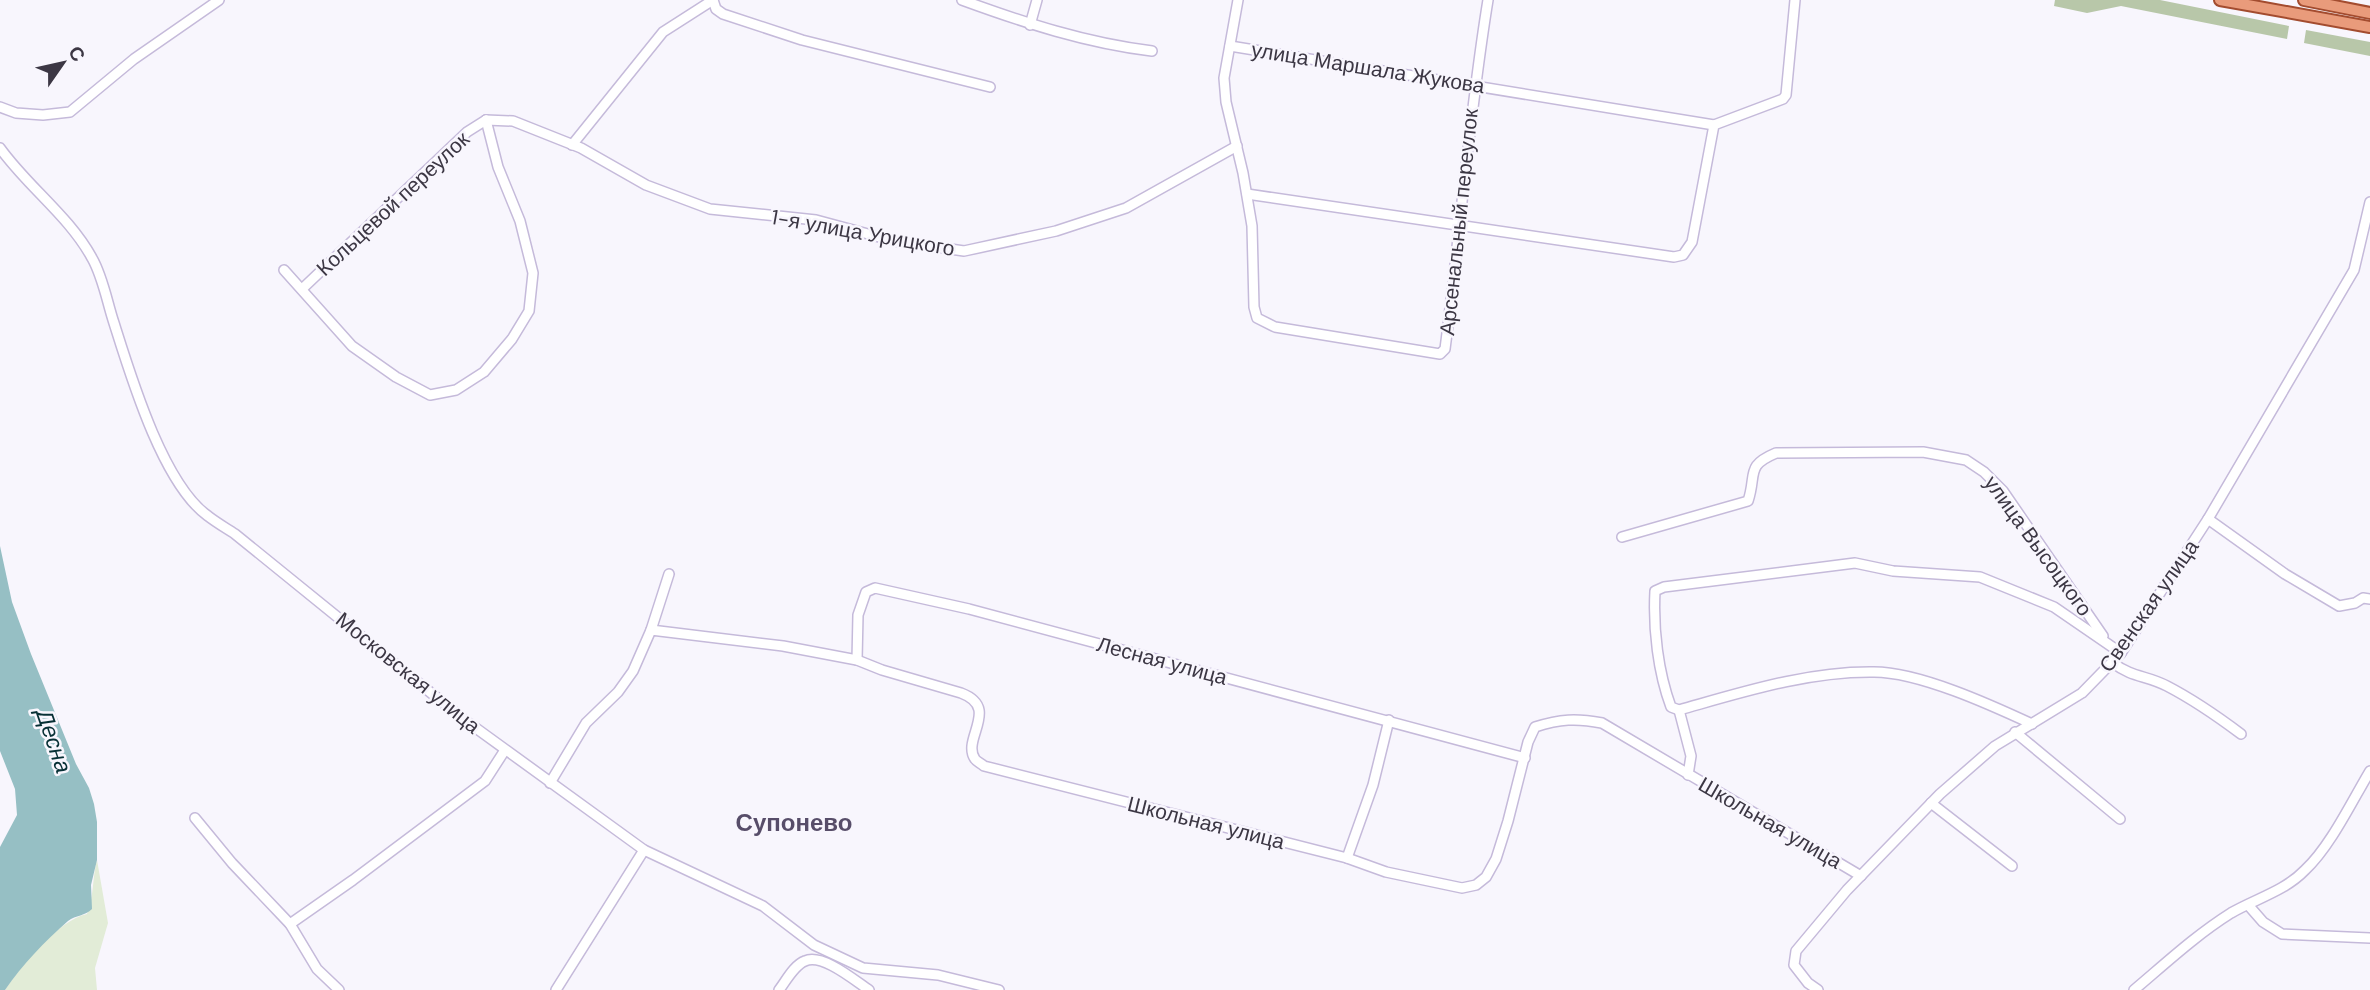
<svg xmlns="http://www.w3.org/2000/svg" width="2370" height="990" viewBox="0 0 2370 990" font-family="'DM Sans',sans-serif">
	<rect width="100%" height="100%" fill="#f8f6fd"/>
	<path fill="#e2ecd7" d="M97,860L108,923L95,968L97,990H5C21,966 58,920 87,914C94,897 92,879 97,860Z"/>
	<g fill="#b8c7a9">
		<polygon points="2055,0 2160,0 2289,26 2287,39 2121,6 2087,13 2054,6"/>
		<polygon points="2306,30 2370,42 2370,56 2304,43"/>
	</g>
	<path fill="#96bfc4" d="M0,546L12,602L31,654L76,764L89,788L94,804L97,822V860L91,885L92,909C85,916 76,915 68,921C45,941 22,965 5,990H0V847L17,815L15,789L0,751Z"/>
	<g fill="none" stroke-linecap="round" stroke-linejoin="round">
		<g stroke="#c5bada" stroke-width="12">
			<g id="minor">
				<polyline points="713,0 716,9 723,14 802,40 990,87"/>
				<path d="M962,0C1025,23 1086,43 1152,51"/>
				<path d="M1238,0L1224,78L1226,102L1243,173L1252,226L1254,307L1257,318L1275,327L1440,354L1445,349C1460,233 1469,116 1488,0"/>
				<polyline points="1030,25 1037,0"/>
				<polyline points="1230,46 1714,125"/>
				<polyline points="0,107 16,113 43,115 70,112 134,59 219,0"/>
				<polyline points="486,120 513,121 581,148 646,185 710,209 816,220 894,241 964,251 1056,231 1126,208 1237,146"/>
				<polyline points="572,145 663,32 713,0"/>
				<path d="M0,148C28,187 69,216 92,258C103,277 107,302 114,323C131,377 163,484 208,516C217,523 226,528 235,534L462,718L644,850L763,906L814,945L863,968L938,975L999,990"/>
				<polyline points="1247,194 1674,257 1683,255 1692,242 1714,125 1783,99 1786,95 1795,0"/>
				<polyline points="284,270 352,346 396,377 430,395 456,390 484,372 512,339 529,311 533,273 520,221 498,167 486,120"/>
				<polyline points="302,289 467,132 486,120"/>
				<polyline points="2208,519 2285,574 2339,606 2355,603 2363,598 2370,599"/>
				<path d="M1622,537L1748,501C1757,474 1745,466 1776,453L1923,452L1966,460L1984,472L2003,491L2103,636"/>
				<polyline points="651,630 669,574"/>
				<polyline points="857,660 858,615 866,592 875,588 969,609 1525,758"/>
				<path d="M2113,663C2133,678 2146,675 2167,686C2194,700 2217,716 2241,734"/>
				<path d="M1679,710L1671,707C1658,672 1653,629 1655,591L1664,587L1855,563L1893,571L1980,577L2054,607L2121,653"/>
				<polyline points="2015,732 2120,819"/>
				<path d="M1688,775L1691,756L1679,710C1743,692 1808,671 1874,672C1919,672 1991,705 2032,724"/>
				<path d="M550,783L586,723L618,692L633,671L651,630L783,646L857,660L882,670L961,693C1001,708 961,739 975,759C977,762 981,763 984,766L1347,858L1386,872L1462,888L1476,885L1486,877L1496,859L1508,821L1528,742L1535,727C1560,719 1576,718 1602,723L1861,876"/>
				<polyline points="1931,803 2012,866"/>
				<polyline points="195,818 232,863 290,924 317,969 339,990"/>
				<polyline points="1347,858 1373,785 1389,720"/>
				<polyline points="2249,906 2263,922 2282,934 2370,938"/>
				<polyline points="290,924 353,880 485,781 505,750"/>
				<polyline points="556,990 644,850"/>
				<path d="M779,990C786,981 794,965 805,961C822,953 854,980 869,990"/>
				<polyline points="1818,990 1808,983 1794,965 1796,951 1847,890 1940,794 1995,746 2082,693 2121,653 2208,519 2354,270 2370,202"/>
				<path d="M2134,990C2166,963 2196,935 2231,913C2255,899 2285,891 2305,870C2330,847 2352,801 2370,771"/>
			</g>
		</g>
		<g stroke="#a34c2f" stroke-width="14">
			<g id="major">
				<polyline points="2220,0 2370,27"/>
				<polyline points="2304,0 2370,13"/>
			</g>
		</g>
		<use href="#minor" stroke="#fff" stroke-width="9"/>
		<use href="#major" stroke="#e99b7b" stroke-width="10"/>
	</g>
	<g text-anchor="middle" stroke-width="5" stroke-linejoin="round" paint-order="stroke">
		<g font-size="21" fill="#3c3744" stroke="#f8f6fd">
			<text transform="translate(1368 68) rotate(9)" y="7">улица Маршала Жукова</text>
			<text transform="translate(393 204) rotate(-43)" y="7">Кольцевой переулок</text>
			<text transform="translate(1459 222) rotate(-84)" y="7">Арсенальный переулок</text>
			<text transform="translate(863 233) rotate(10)" y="7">1-я улица Урицкого</text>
			<text transform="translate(2038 546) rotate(54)" y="7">улица Высоцкого</text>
			<text transform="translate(2149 606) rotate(-55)" y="7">Свенская улица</text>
			<text transform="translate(1162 661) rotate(15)" y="7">Лесная улица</text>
			<text transform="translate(408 673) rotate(39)" y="7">Московская улица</text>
			<text transform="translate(1206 823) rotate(14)" y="7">Школьная улица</text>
			<text transform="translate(1770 823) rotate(30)" y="7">Школьная улица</text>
		</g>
		<g font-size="23" font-style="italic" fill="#073035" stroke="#f8f6fd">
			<text transform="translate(54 741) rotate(71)" y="8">Десна</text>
		</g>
		<g font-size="24" font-weight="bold" fill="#574d69" stroke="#f8f6fd">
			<text x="794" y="831">Супонево</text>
		</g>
	</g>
	<g transform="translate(63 63) rotate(56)" stroke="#f8f6fd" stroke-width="5" paint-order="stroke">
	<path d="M0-5L12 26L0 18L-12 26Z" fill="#3c3744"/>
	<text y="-10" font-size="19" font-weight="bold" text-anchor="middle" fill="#3c3744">С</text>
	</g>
</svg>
